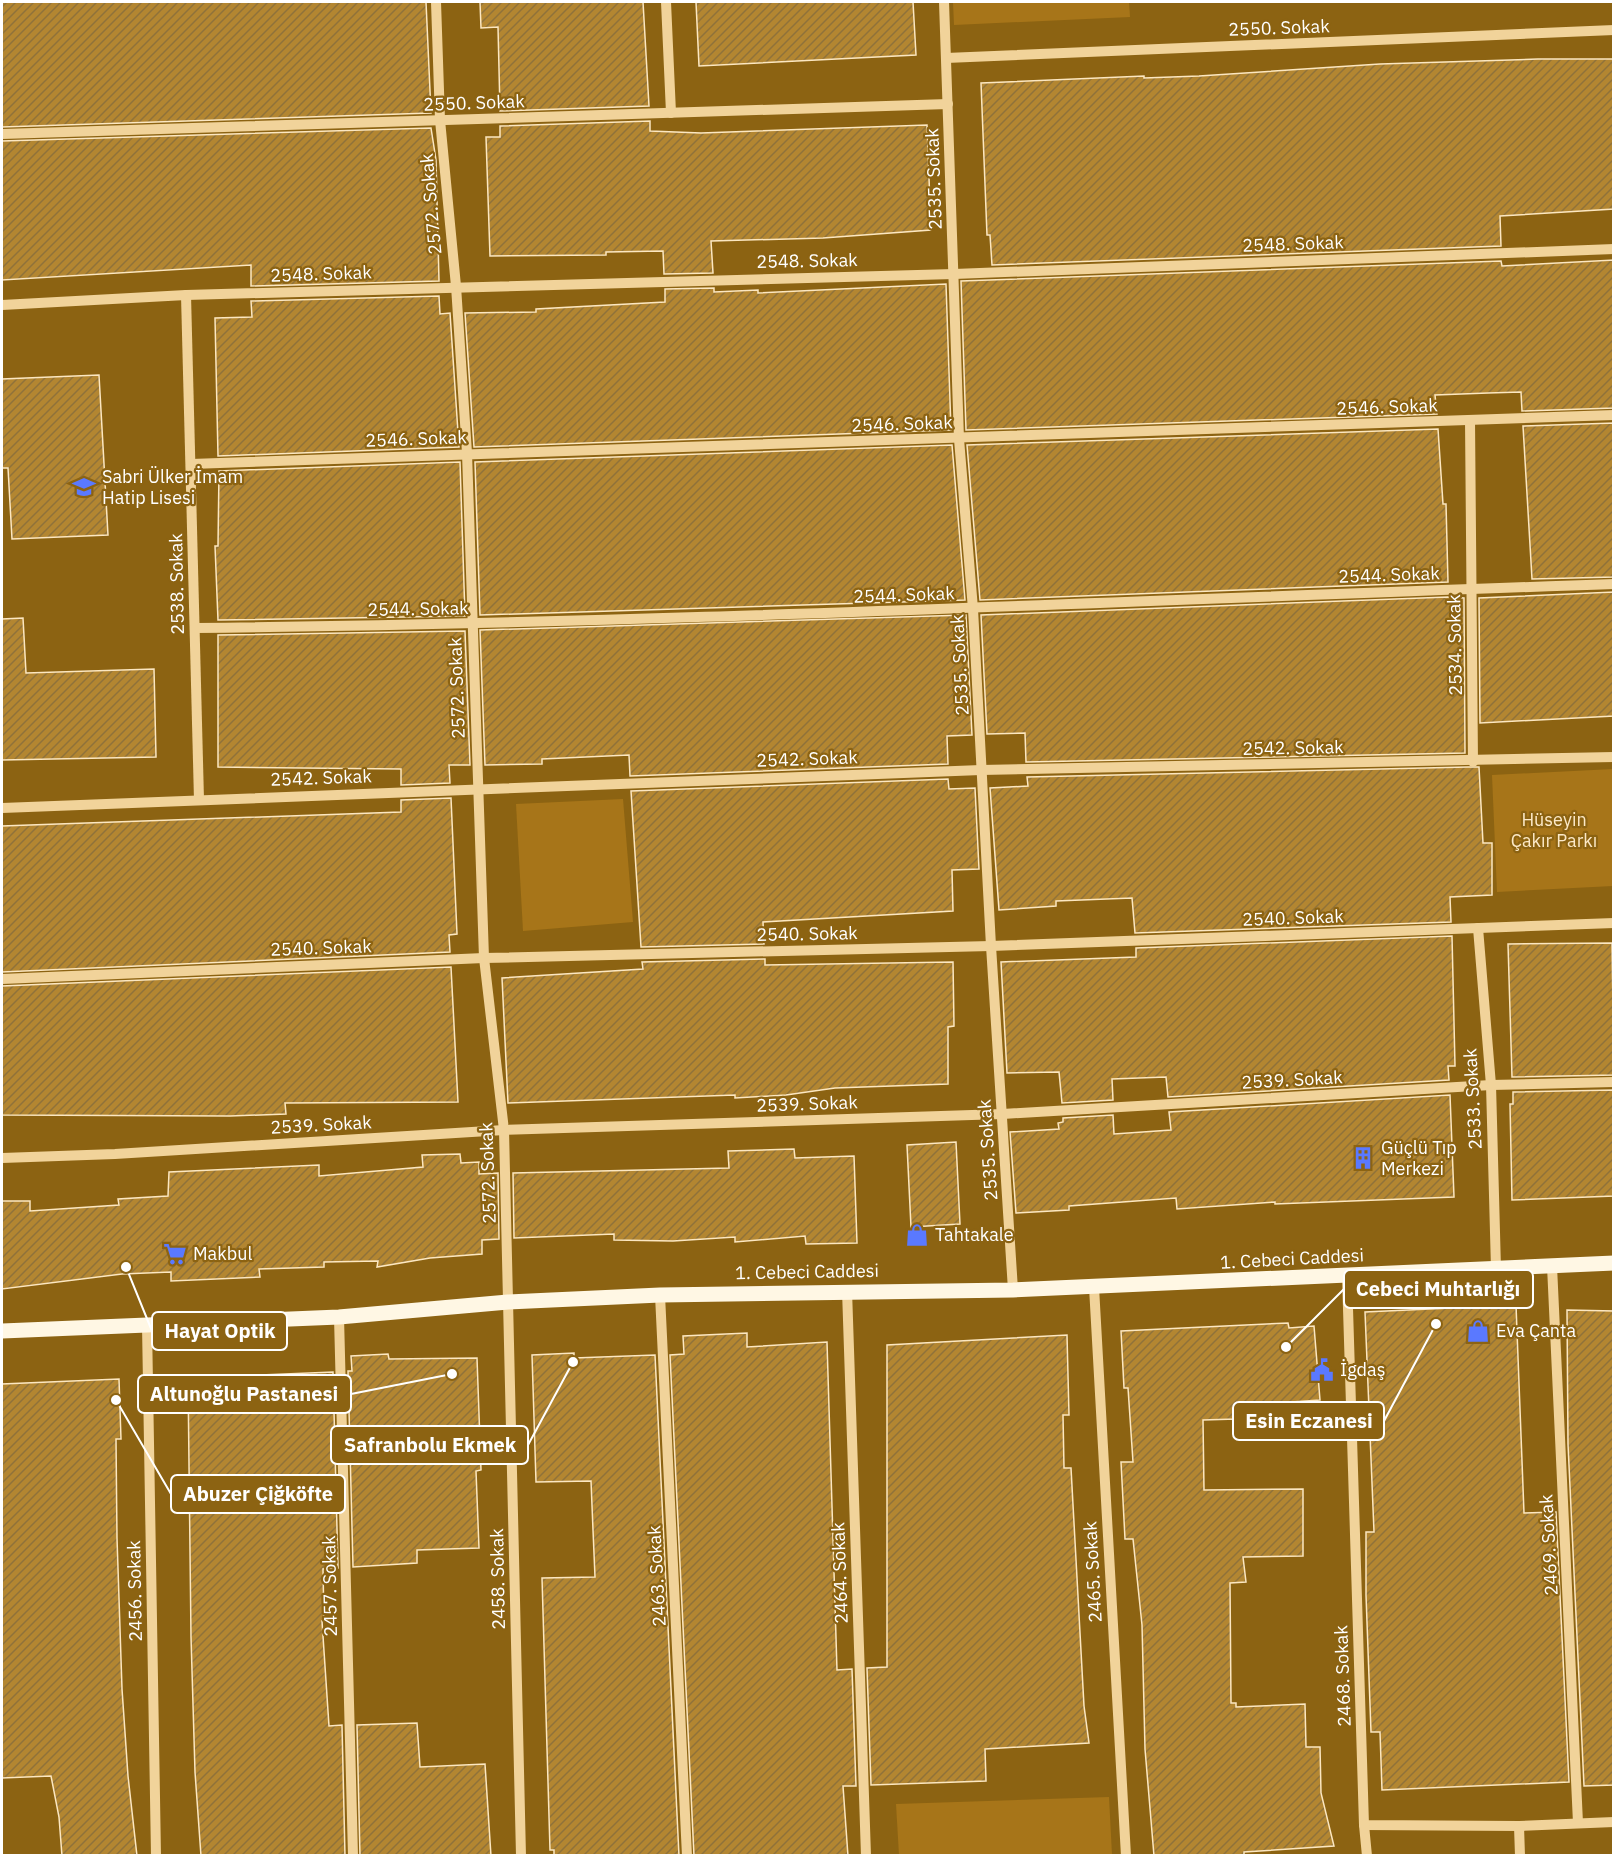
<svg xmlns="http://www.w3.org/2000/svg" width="1615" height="1857" viewBox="0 0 1615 1857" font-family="'IBM Plex Sans',sans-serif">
	<defs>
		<pattern id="building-hatch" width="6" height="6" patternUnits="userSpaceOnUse" patternTransform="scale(1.5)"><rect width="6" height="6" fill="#b38631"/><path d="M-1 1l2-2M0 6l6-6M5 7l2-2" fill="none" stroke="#8f723a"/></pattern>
	</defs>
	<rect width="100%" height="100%" fill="#8c6312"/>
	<g fill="#a77519">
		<polygon points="953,2 1129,2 1130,17 954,25"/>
		<polygon points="1613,769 1613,886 1497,892 1492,775"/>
		<polygon points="623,799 633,922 523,931 516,804"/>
		<polygon points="1109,1797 1112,1855 899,1855 896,1804"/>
	</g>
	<g fill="url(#building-hatch)" stroke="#fce7c1" stroke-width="1.5">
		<polygon points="2,2 426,2 431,113 2,127"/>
		<polygon points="480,2 643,2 649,106 500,111 498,27 481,28"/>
		<polygon points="696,2 913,2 916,55 699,66"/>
		<polygon points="1538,59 1614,59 1614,209 1500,216 1501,246 992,265 990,235 987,235 981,83 1144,76 1144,78 1199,76 1380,64"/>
		<polygon points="650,121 650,131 701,133 927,125 931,230 823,238 711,241 713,273 664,274 663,251 606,252 606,255 490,256 486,137 500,137 500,126"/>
		<polygon points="431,128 436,160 439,281 251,286 251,265 2,280 2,141"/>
		<polygon points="1614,260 1614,408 1522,411 1521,392 1488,393 1435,395 1437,414 966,430 961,281 1501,261 1502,266"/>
		<polygon points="946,284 951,430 474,447 465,313 536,312 536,309 665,302 665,289 714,288 714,292 758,290 758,293"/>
		<polygon points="439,296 440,314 450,313 459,447 218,456 215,318 252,317 251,301"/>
		<polygon points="99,375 108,535 12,539 8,468 2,468 2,379"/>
		<polygon points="1614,423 1614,577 1532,579 1523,426"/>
		<polygon points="1438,429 1443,504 1446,504 1448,582 980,600 967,445"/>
		<polygon points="952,445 965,600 480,615 475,462"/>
		<polygon points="460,462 465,616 218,620 215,546 218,546 219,471"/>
		<polygon points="1614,592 1614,716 1480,723 1479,598"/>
		<polygon points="1448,597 1464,598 1465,753 1026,762 1025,733 987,734 981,615"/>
		<polygon points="966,615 972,735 947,736 948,764 630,776 629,755 542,759 542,764 485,765 480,630"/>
		<polygon points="23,618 26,673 154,669 156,757 2,760 2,619"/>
		<polygon points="465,631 470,765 449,765 450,783 401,785 401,769 218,767 218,635"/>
		<polygon points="1468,767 1479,767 1483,843 1492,843 1492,895 1450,897 1451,922 1135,933 1132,898 1056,901 1056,906 999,910 990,788 1028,786 1027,777"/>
		<polygon points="948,779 949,789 975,788 979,869 952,870 953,911 763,922 764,944 641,947 631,791"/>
		<polygon points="451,798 457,934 449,935 450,952 2,972 2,826 401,812 401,800"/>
		<polygon points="1452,936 1455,1066 1448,1066 1449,1080 1168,1097 1166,1077 1112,1079 1113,1100 1062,1103 1059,1072 1007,1073 1001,962 1136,957 1136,948"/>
		<polygon points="1612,943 1614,1075 1512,1077 1508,944"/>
		<polygon points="765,959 765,965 953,962 954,1026 948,1027 948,1084 835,1088 786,1095 735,1098 735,1095 508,1103 502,978 643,969 642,962"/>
		<polygon points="451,967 458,1102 285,1103 286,1114 230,1116 2,1115 2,986"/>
		<polygon points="1614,1090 1614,1196 1512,1200 1510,1104 1513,1104 1513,1092"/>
		<polygon points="1450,1095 1454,1197 1275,1204 1275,1202 1177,1209 1176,1198 1069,1206 1069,1210 1016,1213 1010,1132 1059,1129 1058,1123 1063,1122 1063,1118 1113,1115 1114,1134 1171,1130 1169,1112"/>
		<polygon points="956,1142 960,1224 911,1227 907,1145"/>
		<polygon points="794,1149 795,1158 854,1156 857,1243 806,1244 805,1236 735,1242 735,1237 673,1241 614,1240 614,1234 514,1238 513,1173 729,1168 728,1151"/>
		<polygon points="460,1154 461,1163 479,1162 479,1174 498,1173 499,1239 482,1240 482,1254 430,1258 377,1267 378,1261 324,1262 324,1267 259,1269 260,1277 171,1281 171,1272 122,1274 2,1289 2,1201 30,1201 30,1211 119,1205 118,1199 168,1196 169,1172 319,1165 319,1176 423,1167 422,1155"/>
		<polygon points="1516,1305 1524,1513 1556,1512 1569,1782 1382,1790 1380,1732 1371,1732 1366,1595 1366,1532 1374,1532 1365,1312"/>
		<polygon points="1567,1310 1614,1311 1614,1785 1584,1786 1568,1444"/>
		<polygon points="1288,1323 1289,1328 1314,1326 1320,1400 1235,1406 1236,1419 1203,1420 1204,1490 1303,1489 1303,1556 1243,1557 1246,1582 1230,1583 1231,1703 1236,1703 1236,1707 1305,1704 1306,1747 1320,1747 1321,1793 1334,1846 1244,1852 1244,1856 1154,1856 1145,1749 1142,1625 1133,1539 1125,1539 1121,1462 1133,1462 1128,1388 1124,1388 1121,1331"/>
		<polygon points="747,1333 747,1347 827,1342 837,1670 852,1669 856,1786 843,1786 848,1856 694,1856 670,1355 684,1354 683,1336"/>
		<polygon points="1067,1335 1069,1415 1063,1415 1064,1468 1071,1468 1084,1706 1089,1743 985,1749 986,1781 871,1785 867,1668 887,1667 887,1345"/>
		<polygon points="574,1353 574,1358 655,1355 679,1856 554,1856 554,1850 550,1850 542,1578 595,1577 593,1530 591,1481 536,1482 532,1355"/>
		<polygon points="388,1354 389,1359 477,1358 481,1470 476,1471 479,1548 417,1550 417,1563 353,1567 348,1371 352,1371 351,1356"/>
		<polygon points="333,1372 338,1568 323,1569 324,1621 322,1621 329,1726 342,1725 345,1856 201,1856 195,1772 191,1637 188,1378"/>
		<polygon points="119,1379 121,1439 116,1439 117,1538 122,1689 128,1776 137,1856 62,1856 59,1817 51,1776 2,1778 2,1384"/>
		<polygon points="417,1723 420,1767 485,1764 491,1856 360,1856 357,1725"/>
	</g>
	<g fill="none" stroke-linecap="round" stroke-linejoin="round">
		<g stroke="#f1d39a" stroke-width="10">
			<polyline points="436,2 440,120 456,286 467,453 484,958 504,1130 521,1856"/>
			<polyline points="666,2 671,113"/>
			<polyline points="944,2 959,439 973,609 991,946 1013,1290"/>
			<polyline points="946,58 1614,30"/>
			<polyline points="2,134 948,104"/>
			<polyline points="186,295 199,800"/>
			<polyline points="2,305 186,295 954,274 1614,249"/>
			<polyline points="1470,420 1473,762"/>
			<polyline points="191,464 1614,415"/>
			<path d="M195,628C668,623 1141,600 1614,584"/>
			<polyline points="2,808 981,770 1614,757"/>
			<polyline points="1478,928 1491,1085 1496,1269"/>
			<polyline points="2,979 484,958 991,946 1614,923"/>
			<polyline points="2,1158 115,1154 504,1130 1003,1114 1491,1085 1614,1082"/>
			<polyline points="1552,1266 1578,1823"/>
			<polyline points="1347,1276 1364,1825 1519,1826 1614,1822"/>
			<polyline points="1094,1287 1126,1856"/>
			<polyline points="847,1290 866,1856"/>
			<polyline points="660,1295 687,1856"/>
			<polyline points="339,1317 353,1856"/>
			<polyline points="147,1325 156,1856"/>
			<polyline points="1364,1825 1367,1856"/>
			<polyline points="1519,1826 1520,1856"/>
		</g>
		<polyline stroke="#fff7e4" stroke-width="15" points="2,1331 339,1317 508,1302 660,1295 1013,1290 1614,1263"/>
	</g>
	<defs>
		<g id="school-bare" transform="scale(1.8)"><path d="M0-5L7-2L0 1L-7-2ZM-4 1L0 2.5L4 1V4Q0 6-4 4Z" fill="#5a79ff" stroke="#8c6312" stroke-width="2.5" paint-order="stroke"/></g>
		<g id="building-bare" transform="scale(1.8)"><path d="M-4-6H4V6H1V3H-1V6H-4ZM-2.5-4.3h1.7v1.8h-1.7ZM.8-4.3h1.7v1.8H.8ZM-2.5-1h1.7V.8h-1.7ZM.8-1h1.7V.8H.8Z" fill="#5a79ff" stroke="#8c6312" stroke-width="2.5" paint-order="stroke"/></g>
		<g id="shop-bare" transform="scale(1.8)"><path d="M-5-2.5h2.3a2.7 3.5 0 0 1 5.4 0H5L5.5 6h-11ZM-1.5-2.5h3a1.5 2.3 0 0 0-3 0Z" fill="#5a79ff" stroke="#8c6312" stroke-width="2.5" paint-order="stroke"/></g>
		<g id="supermarket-bare" transform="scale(1.8)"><path d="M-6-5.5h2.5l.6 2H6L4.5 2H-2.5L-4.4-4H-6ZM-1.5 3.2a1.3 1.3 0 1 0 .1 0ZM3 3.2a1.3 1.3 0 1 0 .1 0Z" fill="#5a79ff" stroke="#8c6312" stroke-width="2.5" paint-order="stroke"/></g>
		<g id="civic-bare" transform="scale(1.8)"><path d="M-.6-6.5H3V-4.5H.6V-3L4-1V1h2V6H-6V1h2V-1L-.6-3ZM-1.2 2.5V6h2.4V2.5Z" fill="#5a79ff" stroke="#8c6312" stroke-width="2.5" paint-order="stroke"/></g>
	</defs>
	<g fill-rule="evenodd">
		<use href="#school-bare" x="84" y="487"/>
		<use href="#building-bare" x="1363" y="1158"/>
		<use href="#shop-bare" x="917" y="1235"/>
		<use href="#supermarket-bare" x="175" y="1254"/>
		<use href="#shop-bare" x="1478" y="1331"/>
		<use href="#civic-bare" x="1322" y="1370"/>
	</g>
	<g text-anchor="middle" stroke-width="4.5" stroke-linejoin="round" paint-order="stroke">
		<g font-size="18" fill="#fff" stroke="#8c6312">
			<text transform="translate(1279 28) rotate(-2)" y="6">2550. Sokak</text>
			<text transform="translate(474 103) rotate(-2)" y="6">2550. Sokak</text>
			<text transform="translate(934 179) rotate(-92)" y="6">2535. Sokak</text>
			<text transform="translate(431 204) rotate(-95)" y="6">2572. Sokak</text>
			<text transform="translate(1293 244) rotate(-2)" y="6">2548. Sokak</text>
			<text transform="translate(807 261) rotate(-1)" y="6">2548. Sokak</text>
			<text transform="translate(321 274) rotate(-2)" y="6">2548. Sokak</text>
			<text transform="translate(1387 407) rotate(-2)" y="6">2546. Sokak</text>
			<text transform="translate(902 424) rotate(-2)" y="6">2546. Sokak</text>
			<text transform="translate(416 439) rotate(-2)" y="6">2546. Sokak</text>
			<text transform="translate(1389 575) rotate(-2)" y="6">2544. Sokak</text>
			<text transform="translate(177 584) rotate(-91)" y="6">2538. Sokak</text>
			<text transform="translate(904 595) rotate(-2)" y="6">2544. Sokak</text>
			<text transform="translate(418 609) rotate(-1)" y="6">2544. Sokak</text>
			<text transform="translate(1455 645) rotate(-91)" y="6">2534. Sokak</text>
			<text transform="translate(960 665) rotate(-93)" y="6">2535. Sokak</text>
			<text transform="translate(457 688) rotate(-92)" y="6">2572. Sokak</text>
			<text transform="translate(1293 748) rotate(-1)" y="6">2542. Sokak</text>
			<text transform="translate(807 759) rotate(-2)" y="6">2542. Sokak</text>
			<text transform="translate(321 778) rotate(-2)" y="6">2542. Sokak</text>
			<text transform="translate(1293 918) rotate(-2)" y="6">2540. Sokak</text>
			<text transform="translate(807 934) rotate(-1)" y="6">2540. Sokak</text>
			<text transform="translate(321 948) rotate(-2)" y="6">2540. Sokak</text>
			<text transform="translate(1292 1080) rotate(-3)" y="6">2539. Sokak</text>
			<text transform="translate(1473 1099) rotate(-93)" y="6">2533. Sokak</text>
			<text transform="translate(807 1104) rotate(-2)" y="6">2539. Sokak</text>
			<text transform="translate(321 1125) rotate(-3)" y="6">2539. Sokak</text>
			<text transform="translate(988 1150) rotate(-94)" y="6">2535. Sokak</text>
			<text transform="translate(488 1173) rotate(-92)" y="6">2572. Sokak</text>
			<text transform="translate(1292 1259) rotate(-3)" y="6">1. Cebeci Caddesi</text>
			<text transform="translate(807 1272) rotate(-1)" y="6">1. Cebeci Caddesi</text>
			<text transform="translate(1549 1545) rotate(-93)" y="6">2469. Sokak</text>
			<text transform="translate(1093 1572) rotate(-93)" y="6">2465. Sokak</text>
			<text transform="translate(840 1573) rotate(-92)" y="6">2464. Sokak</text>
			<text transform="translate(657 1576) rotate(-93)" y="6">2463. Sokak</text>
			<text transform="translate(498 1579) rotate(-91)" y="6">2458. Sokak</text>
			<text transform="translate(330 1586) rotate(-91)" y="6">2457. Sokak</text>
			<text transform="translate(135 1591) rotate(-91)" y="6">2456. Sokak</text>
			<text transform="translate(1343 1676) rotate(-92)" y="6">2468. Sokak</text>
		</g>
		<g font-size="18" fill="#fff" stroke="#8c6312" text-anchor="start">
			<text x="102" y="483">Sabri Ülker İmam<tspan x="102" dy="21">Hatip Lisesi</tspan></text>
			<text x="1381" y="1154">Güçlü Tıp<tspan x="1381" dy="21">Merkezi</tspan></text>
			<text x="935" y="1241">Tahtakale</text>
			<text x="193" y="1260">Makbul</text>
			<text x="1496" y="1337">Eva Çanta</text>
			<text x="1340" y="1376">İgdaş</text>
		</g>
		<g font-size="18" fill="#fce9c7" stroke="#8c6312">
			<text x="1554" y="826">Hüseyin<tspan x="1554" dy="21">Çakır Parkı</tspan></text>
		</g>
	</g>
	<path fill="none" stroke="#fff" stroke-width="2" d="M1286 1347L1344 1289M126 1267L152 1331M452 1374L351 1394M1436 1324L1384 1421M573 1362L528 1445M116 1400L171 1494"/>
	<g fill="#fff" stroke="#8c6312" stroke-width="2">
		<circle cx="1286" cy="1347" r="6"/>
		<circle cx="126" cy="1267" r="6"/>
		<circle cx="452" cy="1374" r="6"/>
		<circle cx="1436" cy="1324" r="6"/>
		<circle cx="573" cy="1362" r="6"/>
		<circle cx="116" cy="1400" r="6"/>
	</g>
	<g fill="#8c6312" stroke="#fff" stroke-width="2">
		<rect x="1344" y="1270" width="189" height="38" rx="6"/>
		<rect x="152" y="1312" width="135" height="38" rx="6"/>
		<rect x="138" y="1375" width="213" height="38" rx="6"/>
		<rect x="1233" y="1402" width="151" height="38" rx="6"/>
		<rect x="331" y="1426" width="197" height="38" rx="6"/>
		<rect x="171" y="1475" width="174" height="38" rx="6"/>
	</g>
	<g font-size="20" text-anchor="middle" font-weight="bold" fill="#fff">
		<text x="1438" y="1296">Cebeci Muhtarlığı</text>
		<text x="220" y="1338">Hayat Optik</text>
		<text x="244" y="1401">Altunoğlu Pastanesi</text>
		<text x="1309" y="1428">Esin Eczanesi</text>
		<text x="430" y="1452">Safranbolu Ekmek</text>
		<text x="258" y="1501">Abuzer Çiğköfte</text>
	</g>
	<rect width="1615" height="1857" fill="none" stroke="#ffffff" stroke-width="6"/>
</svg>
